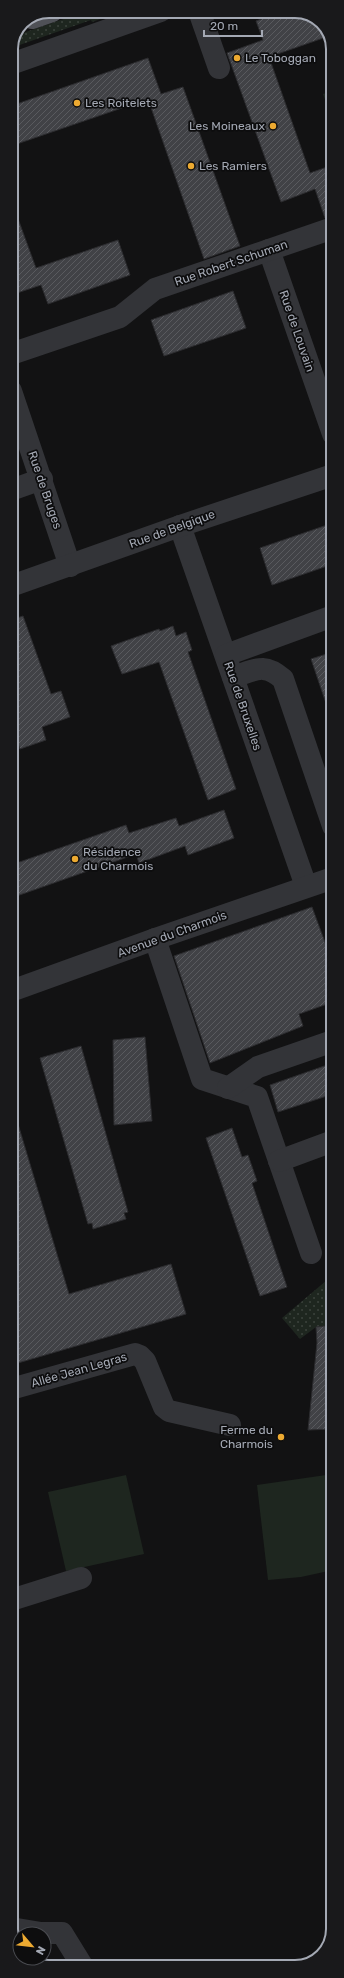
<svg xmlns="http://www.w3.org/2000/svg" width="344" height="1978" viewBox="0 0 344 1978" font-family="Rubik,sans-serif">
	<defs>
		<pattern id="green-dots" width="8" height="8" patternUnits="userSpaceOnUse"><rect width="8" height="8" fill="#1e261f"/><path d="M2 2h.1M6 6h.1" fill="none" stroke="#3c433d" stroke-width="1.8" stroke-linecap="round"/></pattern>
		<pattern id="building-hatch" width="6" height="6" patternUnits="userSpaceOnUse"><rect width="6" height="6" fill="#414246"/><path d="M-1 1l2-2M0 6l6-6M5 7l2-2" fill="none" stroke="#595a5e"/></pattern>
	</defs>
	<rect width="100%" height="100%" fill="#121213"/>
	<g fill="url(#green-dots)">
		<polygon points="87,11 123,11 92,22 91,20 11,48 17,35"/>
		<polygon points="333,91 333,121 323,94"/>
		<polygon points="333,1275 333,1308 327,1308 329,1325 316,1327 300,1339 282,1318"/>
	</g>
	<g fill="#1e261f">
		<polygon points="333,1474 333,1570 301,1577 268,1580 257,1485"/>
		<polygon points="126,1475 144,1554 66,1571 48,1492"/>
	</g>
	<g fill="url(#building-hatch)" stroke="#2c2c2f">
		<polygon points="282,11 300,11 322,22 329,36 269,57 310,173 333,165 333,216 325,218 315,189 281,202 227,53 263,40 256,21"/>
		<polygon points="148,58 161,94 183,87 240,246 204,259 148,99 11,146 11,106"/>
		<polygon points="11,205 13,205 36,268 118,240 130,275 48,304 41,285 11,295"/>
		<polygon points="233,291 246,328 164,356 151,320"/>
		<polygon points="333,523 333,564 272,585 260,548"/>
		<polygon points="23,616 51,694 61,691 70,717 42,727 46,740 20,749 11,724 11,620"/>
		<polygon points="173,626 176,636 186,632 192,650 188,652 236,789 208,800 159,662 122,674 111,646 159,629 160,631"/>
		<polygon points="333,652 333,715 330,715 311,659"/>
		<polygon points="224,810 234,838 188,855 185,846 139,863 136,854 11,898 11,865 126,825 129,833 176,818 179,826"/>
		<polygon points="312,907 333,964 333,1002 299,1014 303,1026 210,1063 174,956"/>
		<polygon points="145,1037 152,1121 114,1125 113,1040"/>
		<polygon points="81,1046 128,1212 124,1213 126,1219 93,1229 92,1223 88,1224 40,1058"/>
		<polygon points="333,1063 333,1094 278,1112 270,1085"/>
		<polygon points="15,1114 69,1294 171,1264 186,1314 11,1365 11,1115"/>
		<polygon points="232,1128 242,1157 248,1155 257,1181 252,1183 287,1287 260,1296 206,1138"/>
		<polygon points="333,1325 333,1429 308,1430 317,1343 316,1327"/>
	</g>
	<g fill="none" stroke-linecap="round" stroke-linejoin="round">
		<g stroke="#333438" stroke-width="22">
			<polyline points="199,11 219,68"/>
			<polyline points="11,64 161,11"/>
			<polyline points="269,250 333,434"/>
			<polyline points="11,354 120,317 155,289 333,228"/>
			<polyline points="11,391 70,566"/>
			<polyline points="11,490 42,479"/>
			<polyline points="180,526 306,886"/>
			<polyline points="11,586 180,526 333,475"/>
			<polyline points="226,655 333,616"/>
			<path d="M233,677C255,670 264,662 283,679L333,826"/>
			<polyline points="155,939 202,1079 257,1097 311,1253"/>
			<polyline points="11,991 155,939 333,878"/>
			<polyline points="228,1088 258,1067 333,1041"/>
			<polyline points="279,1161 333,1141"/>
			<polyline points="11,1389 135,1354 140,1356 145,1361 164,1407 169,1411 230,1425"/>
			<polyline points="11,1600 81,1578"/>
			<polyline points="11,1928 41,1933 62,1933 83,1967"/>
		</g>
		<polyline stroke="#4f5157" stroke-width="22" points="32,18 52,11"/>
	</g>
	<g fill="#edaa31" stroke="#0d0d0e" stroke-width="1.5">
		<circle cx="237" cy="58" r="4"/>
		<circle cx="77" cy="103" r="4"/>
		<circle cx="273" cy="126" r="4"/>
		<circle cx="191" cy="166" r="4"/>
		<circle cx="75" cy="859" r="4"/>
		<circle cx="281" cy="1437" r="4"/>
	</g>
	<g text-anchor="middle" stroke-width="3.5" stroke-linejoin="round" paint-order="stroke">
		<g font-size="12" fill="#a4a9b4" stroke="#0d0d0e" text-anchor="start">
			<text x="245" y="62">Le Toboggan</text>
			<text x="85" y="107">Les Roitelets</text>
			<text x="265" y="130" text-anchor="end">Les Moineaux</text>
			<text x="199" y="170">Les Ramiers</text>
			<text x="83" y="856">Résidence<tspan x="83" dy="14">du Charmois</tspan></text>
			<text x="273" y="1434" text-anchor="end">Ferme du<tspan x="273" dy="14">Charmois</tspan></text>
		</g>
		<g font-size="12" fill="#a4a9b4" stroke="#0d0d0e">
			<text transform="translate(231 263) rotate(-19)" y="4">Rue Robert Schuman</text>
			<text transform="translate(297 331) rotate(71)" y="4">Rue de Louvain</text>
			<text transform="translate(45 490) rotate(71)" y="4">Rue de Bruges</text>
			<text transform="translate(172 529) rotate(-20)" y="4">Rue de Belgique</text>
			<text transform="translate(243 706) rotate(71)" y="4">Rue de Bruxelles</text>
			<text transform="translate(172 934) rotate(-20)" y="4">Avenue du Charmois</text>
			<text transform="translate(79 1370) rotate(-16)" y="4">Allée Jean Legras</text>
		</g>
	</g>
	<path d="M0 0H344V1978H0ZM49 18H295A31 31 0 0 1 326 49V1929A31 31 0 0 1 295 1960H49A31 31 0 0 1 18 1929V49A31 31 0 0 1 49 18Z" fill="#19191b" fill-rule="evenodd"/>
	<path fill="none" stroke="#a4a9b4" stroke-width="2" d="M49 18H295A31 31 0 0 1 326 49V1929A31 31 0 0 1 295 1960H49A31 31 0 0 1 18 1929V49A31 31 0 0 1 49 18Z"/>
	<g transform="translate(32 1946) rotate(118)"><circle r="19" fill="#0d0d0e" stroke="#494b50"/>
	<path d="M0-3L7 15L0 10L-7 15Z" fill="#edaa31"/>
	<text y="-6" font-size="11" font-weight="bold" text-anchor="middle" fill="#a4a9b4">N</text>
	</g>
	<path d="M204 30v6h58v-6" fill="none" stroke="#a4a9b4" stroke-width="2"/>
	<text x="210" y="30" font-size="12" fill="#a4a9b4" stroke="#0d0d0e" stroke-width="3" paint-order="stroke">20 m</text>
</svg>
